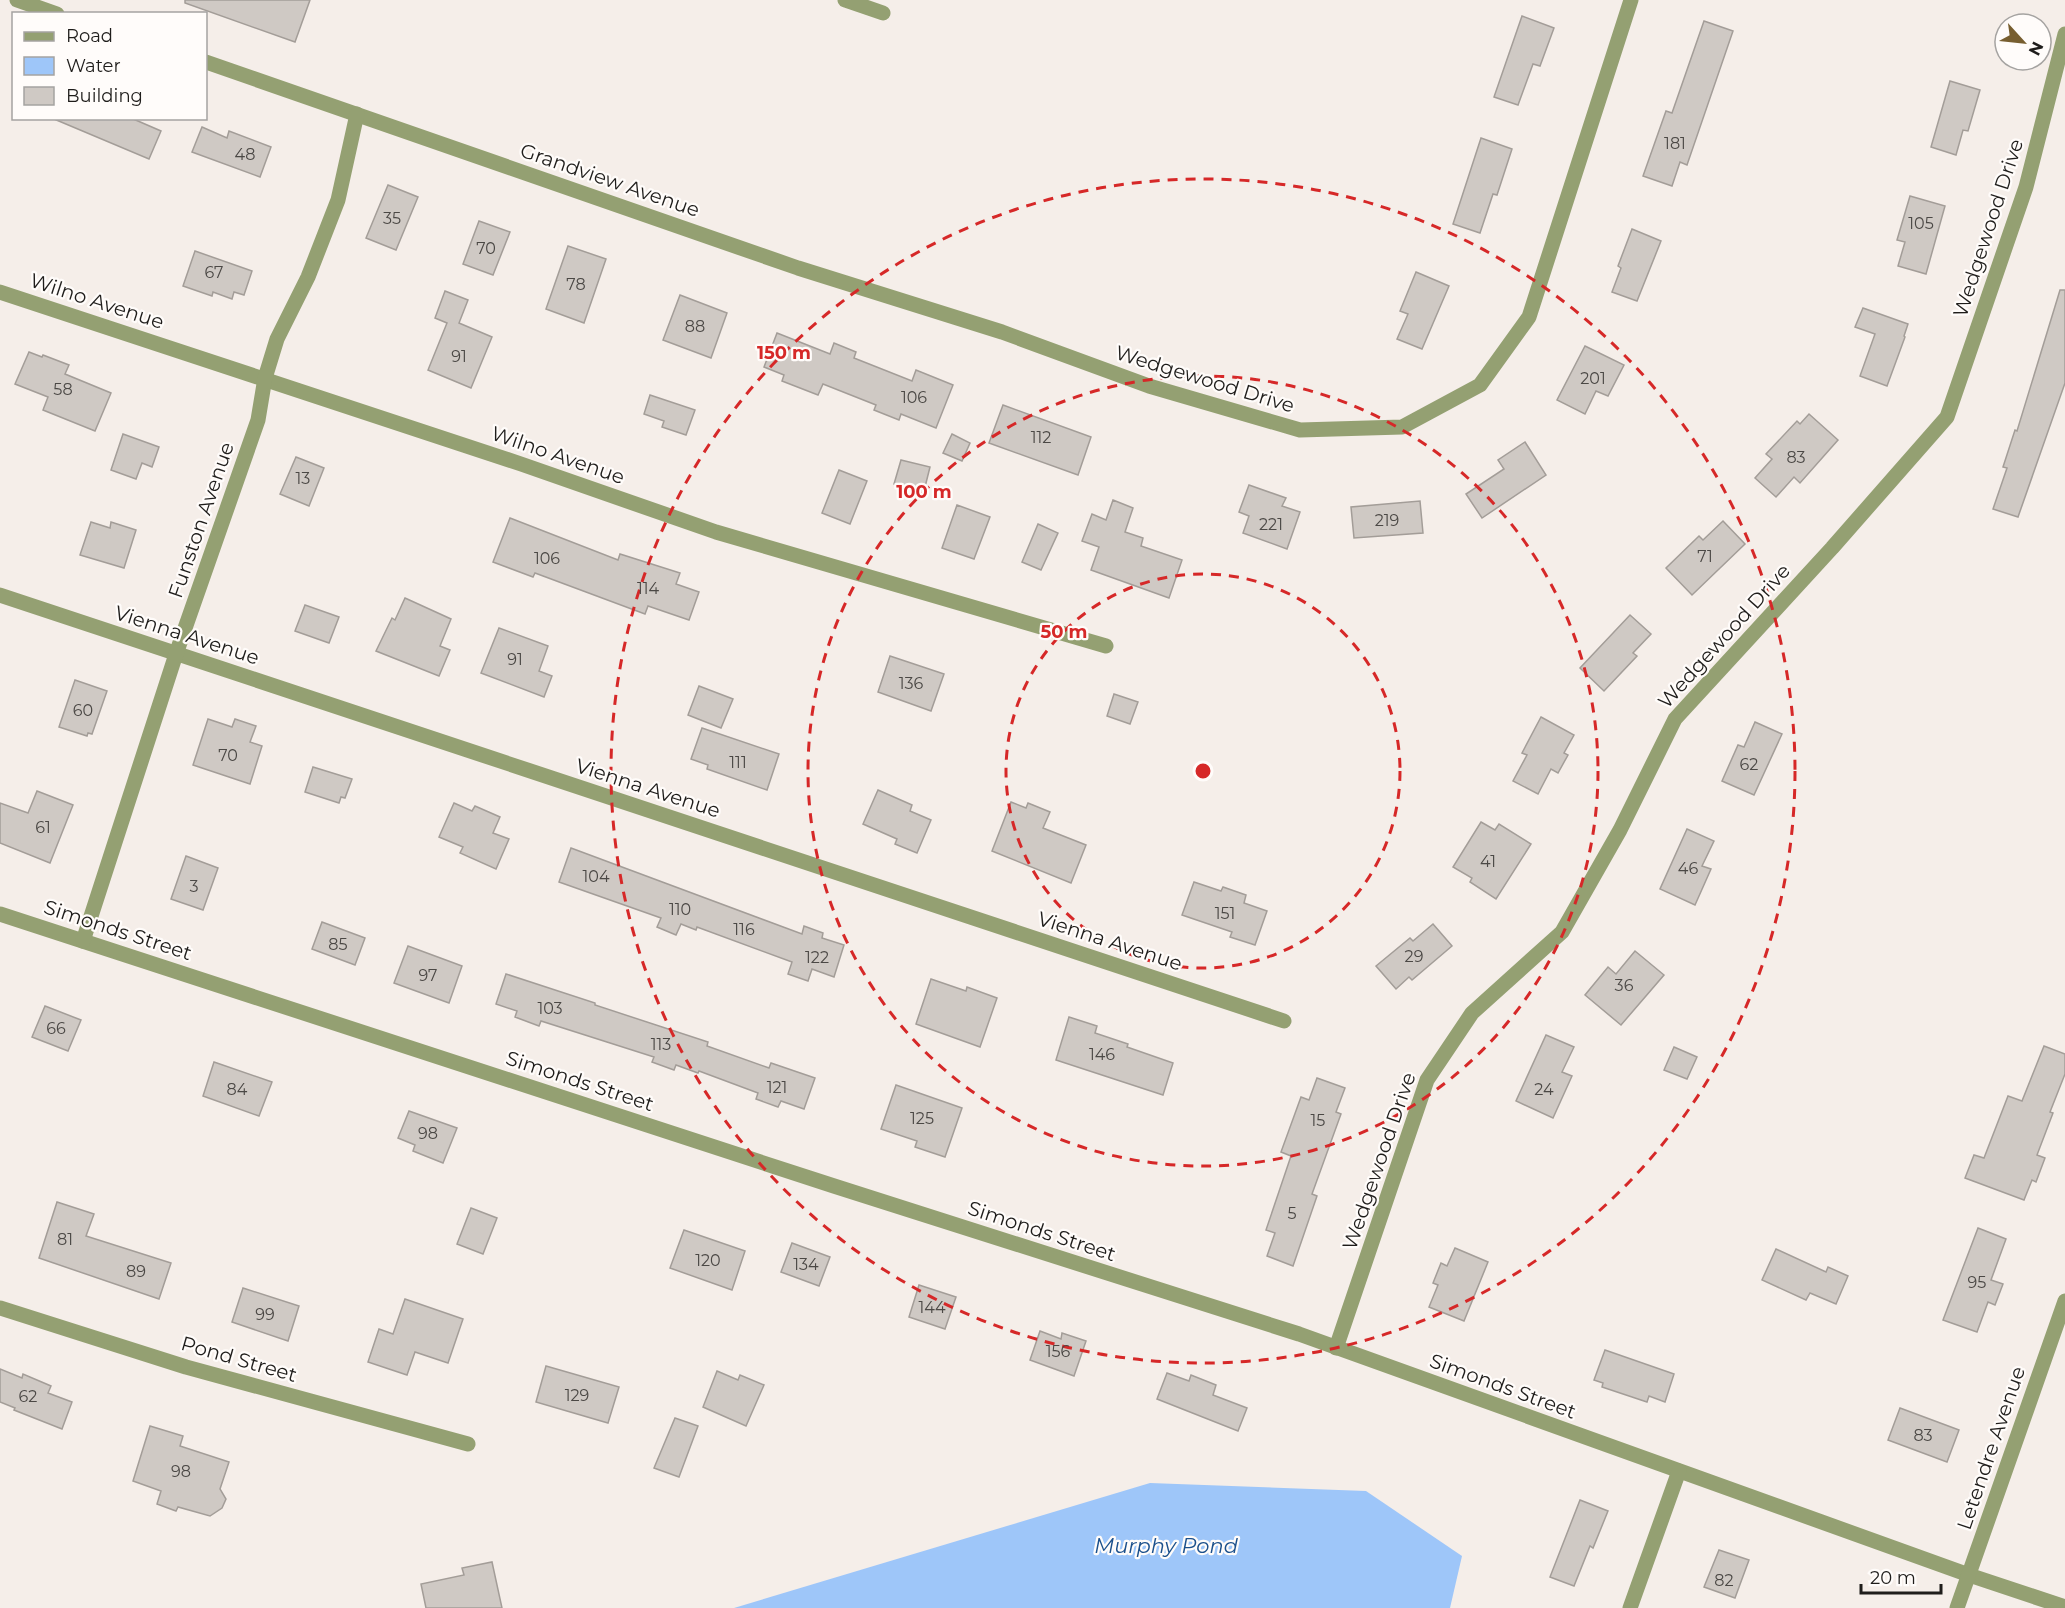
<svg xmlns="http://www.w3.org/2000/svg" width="2065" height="1608" viewBox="0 0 2065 1608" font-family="Montserrat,sans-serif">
	<rect width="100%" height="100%" fill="#f5eee9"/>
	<polygon fill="#9ec6f9" points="1150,1483 1366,1491 1462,1556 1450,1608 734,1608"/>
	<g fill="#cfc9c4" stroke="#a39d98" stroke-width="1.5">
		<polygon points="185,0 310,0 295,42 185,3"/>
		<polygon points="1522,16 1554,28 1540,66 1533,64 1518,105 1494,97"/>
		<polygon points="1704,21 1733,31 1687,165 1680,162 1672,186 1643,176 1666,111 1672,113"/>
		<polygon points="1950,81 1980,90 1968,131 1963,130 1956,155 1931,147"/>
		<polygon points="131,118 161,131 149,159 54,119"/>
		<polygon points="202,127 227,138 229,131 271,147 260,177 192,152"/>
		<polygon points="1481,138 1512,149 1497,195 1493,194 1480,233 1453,224"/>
		<polygon points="388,185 418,197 396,250 366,238"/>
		<polygon points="1910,196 1945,206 1926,274 1898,266 1905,242 1897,240"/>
		<polygon points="479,221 510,232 493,275 463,264"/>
		<polygon points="1632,229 1661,241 1637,301 1612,292 1621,268 1618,266"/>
		<polygon points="568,246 606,259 584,323 546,309"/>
		<polygon points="195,251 252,271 244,295 234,292 232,299 213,292 212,296 183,286"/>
		<polygon points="1416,272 1449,286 1422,349 1397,339 1408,314 1400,311"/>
		<polygon points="2060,290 2065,290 2065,383 2018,517 1993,509 2007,468 2003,467 2015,430 2017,431"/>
		<polygon points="445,291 468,300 459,323 492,337 471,388 428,370 447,323 435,318"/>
		<polygon points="680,295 727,313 711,358 663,340"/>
		<polygon points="1863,308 1908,324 1904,336 1905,337 1887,386 1860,376 1875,334 1855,327"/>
		<polygon points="777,333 830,354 834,343 856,352 854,358 912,381 916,370 953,385 936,428 901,414 899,420 874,410 876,405 823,384 818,395 782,381 784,375 764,367"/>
		<polygon points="1585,346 1624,365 1608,396 1596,391 1585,414 1557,400"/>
		<polygon points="29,352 42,357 43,355 69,365 65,374 111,393 95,431 43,410 48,397 15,384"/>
		<polygon points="650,395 695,410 686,435 662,427 664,421 644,414"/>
		<polygon points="1003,405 1091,437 1078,475 989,443"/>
		<polygon points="1809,414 1838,440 1800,483 1794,477 1776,497 1755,478 1772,459 1766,454 1797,421 1800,424"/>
		<polygon points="123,434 159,447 152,467 142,463 136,479 111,470"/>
		<polygon points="952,434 970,443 962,461 943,453"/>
		<polygon points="1525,442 1546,475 1482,518 1466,494 1504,469 1498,460"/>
		<polygon points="296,457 324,468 309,506 280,494"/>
		<polygon points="901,460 930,467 924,491 894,484"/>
		<polygon points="839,470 867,481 850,524 822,513"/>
		<polygon points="1249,485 1286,498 1282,506 1300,512 1287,549 1243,533 1249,516 1239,512"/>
		<polygon points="1113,500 1133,508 1125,532 1143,538 1141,546 1182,560 1169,598 1091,570 1099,547 1082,541 1092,514 1106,520"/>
		<polygon points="1420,501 1423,533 1354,538 1351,507"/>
		<polygon points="957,505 990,517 974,559 942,548"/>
		<polygon points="510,518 618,560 620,554 680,573 676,584 699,592 689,620 648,606 645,614 535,573 533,577 493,562"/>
		<polygon points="1723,521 1745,544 1692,595 1666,568 1699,536 1703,540"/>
		<polygon points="91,522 110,528 111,522 136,530 124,568 80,555"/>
		<polygon points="1038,524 1058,533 1041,570 1022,562"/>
		<polygon points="405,598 451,619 440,646 450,650 439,676 376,651 392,618 395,620"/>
		<polygon points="305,605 339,617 329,643 295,631"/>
		<polygon points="1630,615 1651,634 1633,653 1637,656 1604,691 1580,668"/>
		<polygon points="499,628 548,646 539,671 552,676 544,697 481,673"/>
		<polygon points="890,656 944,674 931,711 878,692"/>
		<polygon points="75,680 107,691 92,734 88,733 87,736 59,727"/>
		<polygon points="699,686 733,699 721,728 688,715"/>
		<polygon points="1114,694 1138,702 1130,724 1107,716"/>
		<polygon points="1541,717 1574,735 1564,753 1568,755 1558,773 1551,769 1538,794 1513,781 1527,755 1522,753"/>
		<polygon points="208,719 232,727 235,719 256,726 250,742 262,746 250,784 193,765"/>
		<polygon points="1755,722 1782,734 1754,795 1722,781 1738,745 1744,747"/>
		<polygon points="702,728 779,754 767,790 707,769 708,765 691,759"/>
		<polygon points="313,767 352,779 345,798 341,797 339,803 305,792"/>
		<polygon points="878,790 912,805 910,811 931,820 917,853 895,844 897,839 863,824"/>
		<polygon points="37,791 73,805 50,863 0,843 0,803 28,813"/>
		<polygon points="1011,802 1026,808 1028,803 1050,812 1043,828 1086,845 1071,883 992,851"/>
		<polygon points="454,803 472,811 475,806 500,817 493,833 509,839 496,869 460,853 463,847 439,837"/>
		<polygon points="1481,822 1495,830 1499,824 1531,844 1496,899 1470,882 1472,878 1453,867"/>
		<polygon points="1687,829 1714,841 1702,866 1711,869 1695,905 1660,889"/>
		<polygon points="571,848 802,934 804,926 823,933 822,938 844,945 834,977 812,969 808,981 788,974 792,962 697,927 696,930 681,924 676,935 657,927 661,918 559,882"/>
		<polygon points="186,856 218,868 203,910 171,899"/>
		<polygon points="1194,882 1221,891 1223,887 1246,895 1244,903 1267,911 1255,945 1230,937 1232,932 1182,915"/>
		<polygon points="322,922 365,938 355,965 312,949"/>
		<polygon points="1433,924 1452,946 1412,980 1409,977 1396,989 1376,966 1410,938 1413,941"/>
		<polygon points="408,946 462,966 449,1003 394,983"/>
		<polygon points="1635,951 1664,975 1621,1025 1585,995 1608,967 1616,974"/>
		<polygon points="506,974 595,1003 595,1005 708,1042 707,1046 769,1068 771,1063 815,1078 804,1109 781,1101 778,1107 756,1099 758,1093 699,1071 698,1073 676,1065 674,1070 652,1062 654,1057 541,1021 539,1026 515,1017 517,1011 496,1004"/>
		<polygon points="931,979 966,991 967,987 997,998 980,1047 916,1024"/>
		<polygon points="45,1006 81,1020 68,1051 32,1037"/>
		<polygon points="1069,1017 1097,1026 1095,1033 1128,1044 1127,1047 1173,1063 1163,1095 1056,1060"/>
		<polygon points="1546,1035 1574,1047 1562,1072 1572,1076 1553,1118 1516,1101"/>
		<polygon points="2044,1046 2065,1054 2065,1074 2050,1112 2053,1113 2037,1155 2045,1158 2036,1182 2032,1180 2024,1200 1965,1178 1974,1155 1984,1158 2008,1096 2022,1101"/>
		<polygon points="1674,1047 1697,1057 1687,1079 1664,1070"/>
		<polygon points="214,1062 272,1082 259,1116 203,1096"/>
		<polygon points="1317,1078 1345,1088 1336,1112 1341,1114 1312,1194 1317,1196 1293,1266 1267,1256 1275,1233 1266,1230 1291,1156 1281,1152 1301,1097 1309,1100"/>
		<polygon points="896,1085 962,1108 945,1157 915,1147 917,1141 881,1129"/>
		<polygon points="409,1111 457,1128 443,1163 413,1151 415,1145 398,1138"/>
		<polygon points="57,1202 94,1214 86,1236 171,1263 159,1299 39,1258"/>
		<polygon points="471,1208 497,1218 483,1254 457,1244"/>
		<polygon points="1978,1228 2006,1239 1991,1280 2003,1284 1995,1305 1988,1302 1977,1332 1943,1320"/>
		<polygon points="684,1230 745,1251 732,1290 670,1268"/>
		<polygon points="792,1243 830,1257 819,1286 781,1272"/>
		<polygon points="1455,1248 1488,1262 1464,1321 1429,1307 1438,1285 1433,1283 1441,1263 1447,1266"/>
		<polygon points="1776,1249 1826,1272 1828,1267 1848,1276 1836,1304 1810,1293 1806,1300 1762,1280"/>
		<polygon points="919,1285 956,1297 945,1329 909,1317"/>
		<polygon points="243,1288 299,1306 288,1341 232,1322"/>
		<polygon points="405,1299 463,1319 448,1363 415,1352 407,1375 368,1362 379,1329 393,1334"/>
		<polygon points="1040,1331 1061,1339 1062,1333 1086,1341 1074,1376 1030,1360"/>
		<polygon points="1605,1350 1674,1374 1665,1402 1649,1396 1647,1402 1602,1387 1603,1383 1594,1380"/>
		<polygon points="546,1366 619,1387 608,1423 536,1402"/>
		<polygon points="0,1369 22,1378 23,1374 51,1386 48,1393 72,1402 62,1429 14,1410 15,1408 0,1402"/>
		<polygon points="717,1371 738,1380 740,1375 764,1385 746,1426 703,1407"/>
		<polygon points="1167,1373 1189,1381 1191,1375 1216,1385 1213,1395 1247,1408 1238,1431 1157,1399"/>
		<polygon points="1900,1408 1959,1430 1947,1462 1888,1440"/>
		<polygon points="675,1418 698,1426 679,1477 654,1468"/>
		<polygon points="150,1426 183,1436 180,1446 229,1462 220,1489 226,1499 222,1508 210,1516 178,1507 176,1511 157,1504 161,1491 133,1481"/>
		<polygon points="1580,1500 1608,1511 1593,1548 1590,1546 1574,1586 1550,1577"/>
		<polygon points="1719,1550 1749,1560 1735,1598 1704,1587"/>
		<polygon points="492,1562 502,1608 426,1608 421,1584 464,1575 462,1568"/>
	</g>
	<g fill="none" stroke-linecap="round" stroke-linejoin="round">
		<g stroke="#94a072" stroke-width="15">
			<polyline points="17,0 57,14"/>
			<polyline points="845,0 883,13"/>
			<polyline points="206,62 798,268 1002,332 1149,386 1300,430 1402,427 1480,385 1529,317 1631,0"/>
			<polyline points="0,292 521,464 716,532 1106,646"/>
			<polyline points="0,595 1284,1021"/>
			<polyline points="0,914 834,1186 1299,1334 1969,1575 2065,1607"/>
			<polyline points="83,941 176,654 258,420 265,378 277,339 308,277 338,200 357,114"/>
			<polyline points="0,1308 186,1367 468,1444"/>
			<polyline points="1336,1348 1427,1080 1472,1013 1562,932 1620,830 1675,719 1832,548 1947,417 2026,187 2065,34"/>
			<polyline points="1630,1608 1679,1471"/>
			<polyline points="1957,1608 2065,1301"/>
		</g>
	</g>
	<g fill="none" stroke="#d62828" stroke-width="3" stroke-dasharray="10 8">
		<circle cx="1203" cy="771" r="197"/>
		<circle cx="1203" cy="771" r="395"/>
		<circle cx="1203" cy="771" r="592"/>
	</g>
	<g text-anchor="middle" stroke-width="4.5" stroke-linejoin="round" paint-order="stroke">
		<g font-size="16" fill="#4b4845">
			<text x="1675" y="149">181</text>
			<text x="245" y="160">48</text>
			<text x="392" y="224">35</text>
			<text x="1921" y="229">105</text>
			<text x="486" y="254">70</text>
			<text x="214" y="278">67</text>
			<text x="576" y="290">78</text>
			<text x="695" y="332">88</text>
			<text x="459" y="362">91</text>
			<text x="1593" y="384">201</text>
			<text x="63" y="395">58</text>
			<text x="914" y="403">106</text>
			<text x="1041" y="443">112</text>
			<text x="1796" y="463">83</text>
			<text x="303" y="484">13</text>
			<text x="1387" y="526">219</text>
			<text x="1271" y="530">221</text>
			<text x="1705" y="562">71</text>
			<text x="547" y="564">106</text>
			<text x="648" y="594">114</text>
			<text x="515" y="665">91</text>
			<text x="911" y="689">136</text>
			<text x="83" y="716">60</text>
			<text x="228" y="761">70</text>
			<text x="738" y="768">111</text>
			<text x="1749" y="770">62</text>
			<text x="43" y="833">61</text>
			<text x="1488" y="867">41</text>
			<text x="1688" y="874">46</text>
			<text x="596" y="882">104</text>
			<text x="194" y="892">3</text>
			<text x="680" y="915">110</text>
			<text x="1225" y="919">151</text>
			<text x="744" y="935">116</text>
			<text x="338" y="950">85</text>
			<text x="1414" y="962">29</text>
			<text x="817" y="963">122</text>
			<text x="428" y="981">97</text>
			<text x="1624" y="991">36</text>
			<text x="550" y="1014">103</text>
			<text x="56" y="1034">66</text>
			<text x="661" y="1050">113</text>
			<text x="1102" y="1060">146</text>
			<text x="777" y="1093">121</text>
			<text x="237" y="1095">84</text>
			<text x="1544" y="1095">24</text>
			<text x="922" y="1124">125</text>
			<text x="1318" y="1126">15</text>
			<text x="428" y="1139">98</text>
			<text x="1292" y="1219">5</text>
			<text x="65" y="1245">81</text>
			<text x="708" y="1266">120</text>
			<text x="806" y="1270">134</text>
			<text x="136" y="1277">89</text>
			<text x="1977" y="1288">95</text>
			<text x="932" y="1313">144</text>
			<text x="265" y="1320">99</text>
			<text x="1058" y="1357">156</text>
			<text x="577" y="1401">129</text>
			<text x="28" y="1402">62</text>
			<text x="1923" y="1441">83</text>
			<text x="181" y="1477">98</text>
			<text x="1724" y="1586">82</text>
		</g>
		<g font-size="20" fill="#1f1d1b" stroke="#fffcfa">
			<text transform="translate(610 180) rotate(19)" y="7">Grandview Avenue</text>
			<text transform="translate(1988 228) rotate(-72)" y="7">Wedgewood Drive</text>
			<text transform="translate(97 301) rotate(18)" y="7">Wilno Avenue</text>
			<text transform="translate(1205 379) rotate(17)" y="7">Wedgewood Drive</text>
			<text transform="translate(558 455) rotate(19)" y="7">Wilno Avenue</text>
			<text transform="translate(201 520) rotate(-71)" y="7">Funston Avenue</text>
			<text transform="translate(187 635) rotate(18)" y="7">Vienna Avenue</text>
			<text transform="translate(1724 636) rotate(-48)" y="7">Wedgewood Drive</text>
			<text transform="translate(648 788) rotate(18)" y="7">Vienna Avenue</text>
			<text transform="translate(118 930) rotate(18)" y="7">Simonds Street</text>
			<text transform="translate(1110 941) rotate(18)" y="7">Vienna Avenue</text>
			<text transform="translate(580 1081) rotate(18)" y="7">Simonds Street</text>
			<text transform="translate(1379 1161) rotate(-71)" y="7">Wedgewood Drive</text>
			<text transform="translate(1042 1231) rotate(18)" y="7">Simonds Street</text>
			<text transform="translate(239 1359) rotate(16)" y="7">Pond Street</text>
			<text transform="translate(1503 1386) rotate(20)" y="7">Simonds Street</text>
			<text transform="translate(1991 1448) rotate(-71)" y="7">Letendre Avenue</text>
		</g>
		<g font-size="21" font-style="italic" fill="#1b508c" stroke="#fffcfa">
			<text x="1166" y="1553">Murphy Pond</text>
		</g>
	</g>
	<circle cx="1203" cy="771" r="9" fill="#d62828" stroke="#fffcfa" stroke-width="3"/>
	<g font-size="18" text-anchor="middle" font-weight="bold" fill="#d62828" stroke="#fffcfa" stroke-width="4.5" stroke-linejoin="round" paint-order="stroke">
		<text x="784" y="359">150 m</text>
		<text x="924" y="498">100 m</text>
		<text x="1064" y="638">50 m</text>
	</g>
	<rect x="12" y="12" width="195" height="108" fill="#fffcfa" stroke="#a5a3a1" stroke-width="1.5"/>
	<rect x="24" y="32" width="30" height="9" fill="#94a072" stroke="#a5a3a1" stroke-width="1.5"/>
	<text x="66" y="42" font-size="18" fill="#1f1d1b">Road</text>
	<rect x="24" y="57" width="30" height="18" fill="#9ec6f9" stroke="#a5a3a1" stroke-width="1.5"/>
	<text x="66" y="72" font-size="18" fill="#1f1d1b">Water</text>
	<rect x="24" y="87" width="30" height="18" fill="#cfc9c4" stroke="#a5a3a1" stroke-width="1.5"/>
	<text x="66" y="102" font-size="18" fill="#1f1d1b">Building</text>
	<g transform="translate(2023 42) rotate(117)"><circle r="28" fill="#fffcfa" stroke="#a5a3a1" stroke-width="1.5"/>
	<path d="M0-4.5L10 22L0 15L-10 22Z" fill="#775e2f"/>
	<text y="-9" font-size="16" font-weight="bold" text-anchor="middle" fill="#1f1d1b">N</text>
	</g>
	<path d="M1861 1584v9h80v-9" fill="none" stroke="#1f1d1b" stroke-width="3"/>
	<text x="1870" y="1584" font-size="18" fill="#1f1d1b" stroke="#fffcfa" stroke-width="4.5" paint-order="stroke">20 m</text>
</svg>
